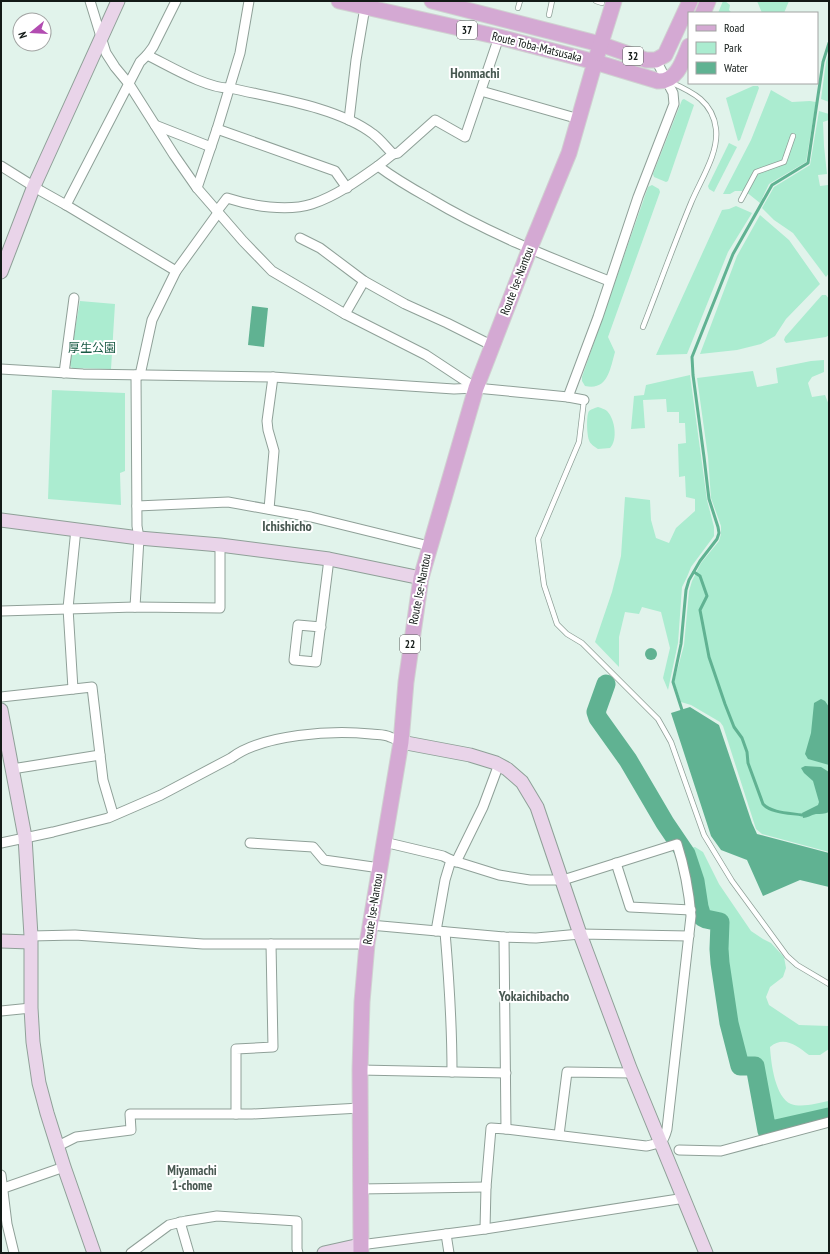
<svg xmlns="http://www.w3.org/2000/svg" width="830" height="1254" viewBox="0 0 830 1254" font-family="'PT Sans Narrow','Noto Sans JP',sans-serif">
	<rect width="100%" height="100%" fill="#e1f3eb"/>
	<g fill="#abecd0">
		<polygon points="723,1 725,1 730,5 729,10 732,13 718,13"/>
		<polygon points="757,1 789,1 784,13 762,13"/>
		<polygon points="829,52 829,102 821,99 826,62"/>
		<polygon points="753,86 758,86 759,88 740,140 738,141 726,98"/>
		<polygon points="771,90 792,102 810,101 816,102 806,162 769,184 760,203 745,191 735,191 730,194 723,194 751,140"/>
		<polygon points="684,99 694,105 668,181 666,182 654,177 653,174 682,100"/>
		<polygon points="819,111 829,114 829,120 823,122 824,146 827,174 818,175 820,186 828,185 829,188 829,273 826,277 793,233 774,220 762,208 774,187 810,165"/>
		<polygon points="729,143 737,147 714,192 709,189 708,186"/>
		<path d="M652,185L659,189L660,192L608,337L615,352C610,369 608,391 585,386L582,381V377L648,187Z"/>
		<polygon points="736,206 752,213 728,252 687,354 656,355 722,210 729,209"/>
		<polygon points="760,215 789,240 820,284 786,319 775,336 761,344 737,350 700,354 737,256"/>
		<polygon points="822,295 826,295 829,299 829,335 826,337 786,343 784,340 785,337"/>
		<polygon points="80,301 115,304 111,369 72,368 69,364"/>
		<polygon points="824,360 824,372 812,377 808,383 812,397 825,395 829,405 829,852 762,834 756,829 723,726 720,722 691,705 681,702 674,682 684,645 689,591 692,581 701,563 719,541 721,534 721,526 711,498 708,457 697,378 753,371 757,387 778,383 776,368 811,361"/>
		<polygon points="690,375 707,500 714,527 714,536 691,567 687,577 682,587 678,643 668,690 663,678 670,648 661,612 642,607 639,614 625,612 619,637 619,667 595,642 612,592 621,556 625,497 650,500 651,520 656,538 669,543 676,528 695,511 695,499 686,497 685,476 679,477 678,444 686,443 685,423 679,423 679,412 667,412 666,399 643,400 645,428 631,429 634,396 644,395 646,385"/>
		<polygon points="52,390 125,393 125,471 120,473 121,505 48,499"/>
		<path d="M598,407C601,408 605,409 607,411C615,419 618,440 610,448L598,449C594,446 590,444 589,440C587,435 586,416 589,411C591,409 595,408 598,407Z"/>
		<path d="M695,847L703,852L719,884L751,931L763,939L771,943L784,957L786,968L783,977L770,987L766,997L769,1005L799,1025L829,1026V1049L820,1055H809C797,1046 784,1035 770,1047C771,1063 775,1097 791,1104C802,1108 818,1103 829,1101V1116L769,1129L757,1064H741C732,1017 719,968 723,921L706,916L704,914L698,879L690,853L691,848Z"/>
	</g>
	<g fill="#60b292">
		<polygon points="252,306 268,308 264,347 248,345"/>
		<circle cx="651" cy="654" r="6"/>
		<polygon points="821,699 825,701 829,707 829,765 808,759 805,754 811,733 814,703"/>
		<polygon points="690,707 719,725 752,823 757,834 829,853 829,887 800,880 763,896 747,860 721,850 711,836 671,713"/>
		<path d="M805,766L821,767L829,772V812C824,814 821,814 816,814C811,815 807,818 803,818L802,813L818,805L819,802L813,781L804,773L801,768Z"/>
	</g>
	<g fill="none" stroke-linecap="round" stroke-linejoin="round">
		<g stroke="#60b292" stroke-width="3">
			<path d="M694,572L700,576L707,596L700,610L709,657L725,704L734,727L742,738L747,752L748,763L763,804C771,813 790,813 802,815"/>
			<polyline points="682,710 673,682 681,644 686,590 689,580 700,561 717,539 719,533 718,527 709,499 708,491 704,457 693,375 692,357 733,254 772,185 808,163 823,62 829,43"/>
		</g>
		<polyline stroke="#60b292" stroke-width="19" points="606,684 596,712 598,718 628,760 665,823 686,854 695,881 699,907 702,917 706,919 720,922 719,949 720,963 729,1023 740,1066 755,1066 767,1131 829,1117"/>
		<g stroke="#8fa098" stroke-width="6">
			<g id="lane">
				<polyline points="596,1 602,3"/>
				<polyline points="518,8 520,1"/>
				<polyline points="549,15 552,1"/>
				<polyline points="741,200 756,172 784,162 793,136"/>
				<path d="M643,327C659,286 674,244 691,203C700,181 719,153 716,129C713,102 693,92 670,82"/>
				<polyline points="584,400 579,442 538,539 544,585 557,624 567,634 582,643 658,719 671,742 704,835 732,881 787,956 797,965 829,984"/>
			</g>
		</g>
		<g stroke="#8fa098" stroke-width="11">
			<g id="street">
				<polyline points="90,1 106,53 115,67 129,84 174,155 197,188 217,211 243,241 272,271 345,314 426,355 476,388"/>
				<path d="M176,1L153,47L147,55C168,65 207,89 230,88C273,98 338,107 373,134C380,139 386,147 393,154L378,166C394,178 411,188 429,198C486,232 548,257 609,281"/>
				<polyline points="481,91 579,119"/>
				<polyline points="349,120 356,60 365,7"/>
				<polyline points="155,125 211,147"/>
				<polyline points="217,129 335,171 347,188"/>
				<polyline points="393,154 398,153 435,120 465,137 499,37"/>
				<polyline points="1,166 41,191 66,205 176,271"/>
				<polyline points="197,188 217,129 240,53 249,1"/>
				<polyline points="66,205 140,62 147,55"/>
				<path d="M217,211L227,198C252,206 287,212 312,204C336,196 357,181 378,166"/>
				<polyline points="300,238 320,248 364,281 405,304 447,323 493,346"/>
				<polyline points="345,314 364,281"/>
				<polyline points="1,369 83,374 273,377 454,389 476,388 568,397 584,400"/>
				<polyline points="64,373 74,298"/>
				<polyline points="140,375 152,320 176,271 218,213"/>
				<polyline points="568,397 598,317 638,197 674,104 673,93 656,60"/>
				<polyline points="137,506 228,502 311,517 429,546"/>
				<polyline points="269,509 274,451 268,430 267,421 273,377"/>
				<polyline points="135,607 139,538 137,526 136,375"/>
				<polyline points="1,611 135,607 220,608 220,545"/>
				<polyline points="321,627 298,625 294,660 316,662 329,559"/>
				<polyline points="73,689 68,608 76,529"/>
				<polyline points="1,697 92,687 103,780 113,814"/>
				<polyline points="12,769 100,755"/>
				<polyline points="384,842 443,856 451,860 445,880 436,931"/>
				<path d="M1,843L53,832L108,818L161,795L231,758C263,734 332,730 371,734C377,735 384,734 390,737C393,738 397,740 401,742"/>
				<polyline points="250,843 313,847 324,860 380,868"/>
				<path d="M451,860L499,875L530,880H563L677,844C685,869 689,891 691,916L667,1129C663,1144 661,1143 646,1146L506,1129"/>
				<polyline points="456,862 483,807 499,764"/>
				<polyline points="616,863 630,907 691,910"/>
				<polyline points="370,925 504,937 536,938 580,934 689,936"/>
				<path d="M445,932C449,979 452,1025 452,1072"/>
				<polyline points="31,936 75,935 203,944 367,944"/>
				<polyline points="1,1011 31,1008"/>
				<polyline points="360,1070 506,1073"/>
				<polyline points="236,1114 236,1049 273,1047 271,944"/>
				<polyline points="559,1135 567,1072 632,1073"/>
				<polyline points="58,1146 76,1137 131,1130 130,1114 252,1114 360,1108"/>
				<polyline points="679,1150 721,1151 829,1122"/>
				<polyline points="1,1175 7,1224 14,1253"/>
				<polyline points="1,1189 64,1167"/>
				<polyline points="360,1189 486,1187"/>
				<polyline points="180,1222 189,1253"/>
				<polyline points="485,1229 486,1187 491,1128 506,1129 504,937"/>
				<polyline points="446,1234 449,1253"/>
				<polyline points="360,1245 485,1229 685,1198"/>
				<polyline points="131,1253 169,1225 186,1221 217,1216 297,1221 297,1249 298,1253"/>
			</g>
		</g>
		<g stroke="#8fa098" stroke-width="15">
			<g id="secondary">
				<polyline points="1,272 34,186 118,1"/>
				<polyline points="1,520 139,538 220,545 329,559 421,578"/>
				<polyline points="1,710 25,837 31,936 31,1008 33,1042 39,1083 47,1113 64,1167 94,1253"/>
				<polyline points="401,742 470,755 496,763 507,769 522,782 537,807 580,934 630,1068 706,1253"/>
				<polyline points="1,941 30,942"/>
				<polyline points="324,1253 360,1245"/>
			</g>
		</g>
		<g stroke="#d0d1d1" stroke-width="17">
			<g id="primary">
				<path d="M339,1L499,37L595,62L658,81C677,82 683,61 689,46"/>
				<polyline points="432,1 600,44 646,60 656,60 665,55 690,1"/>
				<polyline points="703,13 708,1"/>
				<polyline points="361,1253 360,1070 362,1002 367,944 401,742 406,682 421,578 476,388 530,248 569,153 595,62 614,1"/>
			</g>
		</g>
		<use href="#lane" stroke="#fff" stroke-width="4.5"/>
		<use href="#street" stroke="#fff" stroke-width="9"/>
		<use href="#secondary" stroke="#e9d4e9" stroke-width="13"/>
		<use href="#primary" stroke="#d4a9d3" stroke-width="15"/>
	</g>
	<g text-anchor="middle" stroke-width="4" stroke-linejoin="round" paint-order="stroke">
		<g fill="#fff" stroke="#5a5f5d" stroke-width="1">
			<rect x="457" y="21" width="20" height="18" rx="3"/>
			<rect x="623" y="47" width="20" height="18" rx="3"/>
			<rect x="400" y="635" width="20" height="18" rx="3"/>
		</g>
		<g font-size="11" font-weight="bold" fill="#131a17">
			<text x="467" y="34">37</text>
			<text x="633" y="60">32</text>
			<text x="410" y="648">22</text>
		</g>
		<g font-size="12" fill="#131a17" stroke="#fff">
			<text transform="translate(537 47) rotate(14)" y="4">Route Toba-Matsusaka</text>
			<text transform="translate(517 281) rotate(-69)" y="4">Route Ise-Nantou</text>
			<text transform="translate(420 589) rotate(-79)" y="4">Route Ise-Nantou</text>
			<text transform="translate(373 909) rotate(-81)" y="4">Route Ise-Nantou</text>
		</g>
		<g font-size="12" fill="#195a44" stroke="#fff">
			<text x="92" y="352">厚生公園</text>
		</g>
		<g font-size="13" font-weight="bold" fill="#485851" stroke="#fff">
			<text x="192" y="1175">Miyamachi<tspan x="192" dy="15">1-chome</tspan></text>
		</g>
		<g font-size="14" font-weight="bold" fill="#485851" stroke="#fff">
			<text x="475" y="78">Honmachi</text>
			<text x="287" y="531">Ichishicho</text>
			<text x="534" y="1001">Yokaichibacho</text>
		</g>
	</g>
	<rect width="830" height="1254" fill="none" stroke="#131a17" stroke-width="4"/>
	<rect x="688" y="12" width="130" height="72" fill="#ffffff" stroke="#a1a3a2"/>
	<rect x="696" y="25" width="20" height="6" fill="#d4a9d3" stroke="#a1a3a2"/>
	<text x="724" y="32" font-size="12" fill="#131a17">Road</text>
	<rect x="696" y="42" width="20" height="12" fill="#abecd0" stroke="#a1a3a2"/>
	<text x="724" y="52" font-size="12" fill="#131a17">Park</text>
	<rect x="696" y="62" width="20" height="12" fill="#60b292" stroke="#a1a3a2"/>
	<text x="724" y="72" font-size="12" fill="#131a17">Water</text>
	<g transform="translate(32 32) rotate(252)"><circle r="19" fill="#ffffff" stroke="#a1a3a2"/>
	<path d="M0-3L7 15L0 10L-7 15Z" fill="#b24cb1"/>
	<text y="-6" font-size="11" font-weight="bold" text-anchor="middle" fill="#131a17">N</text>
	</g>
</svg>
